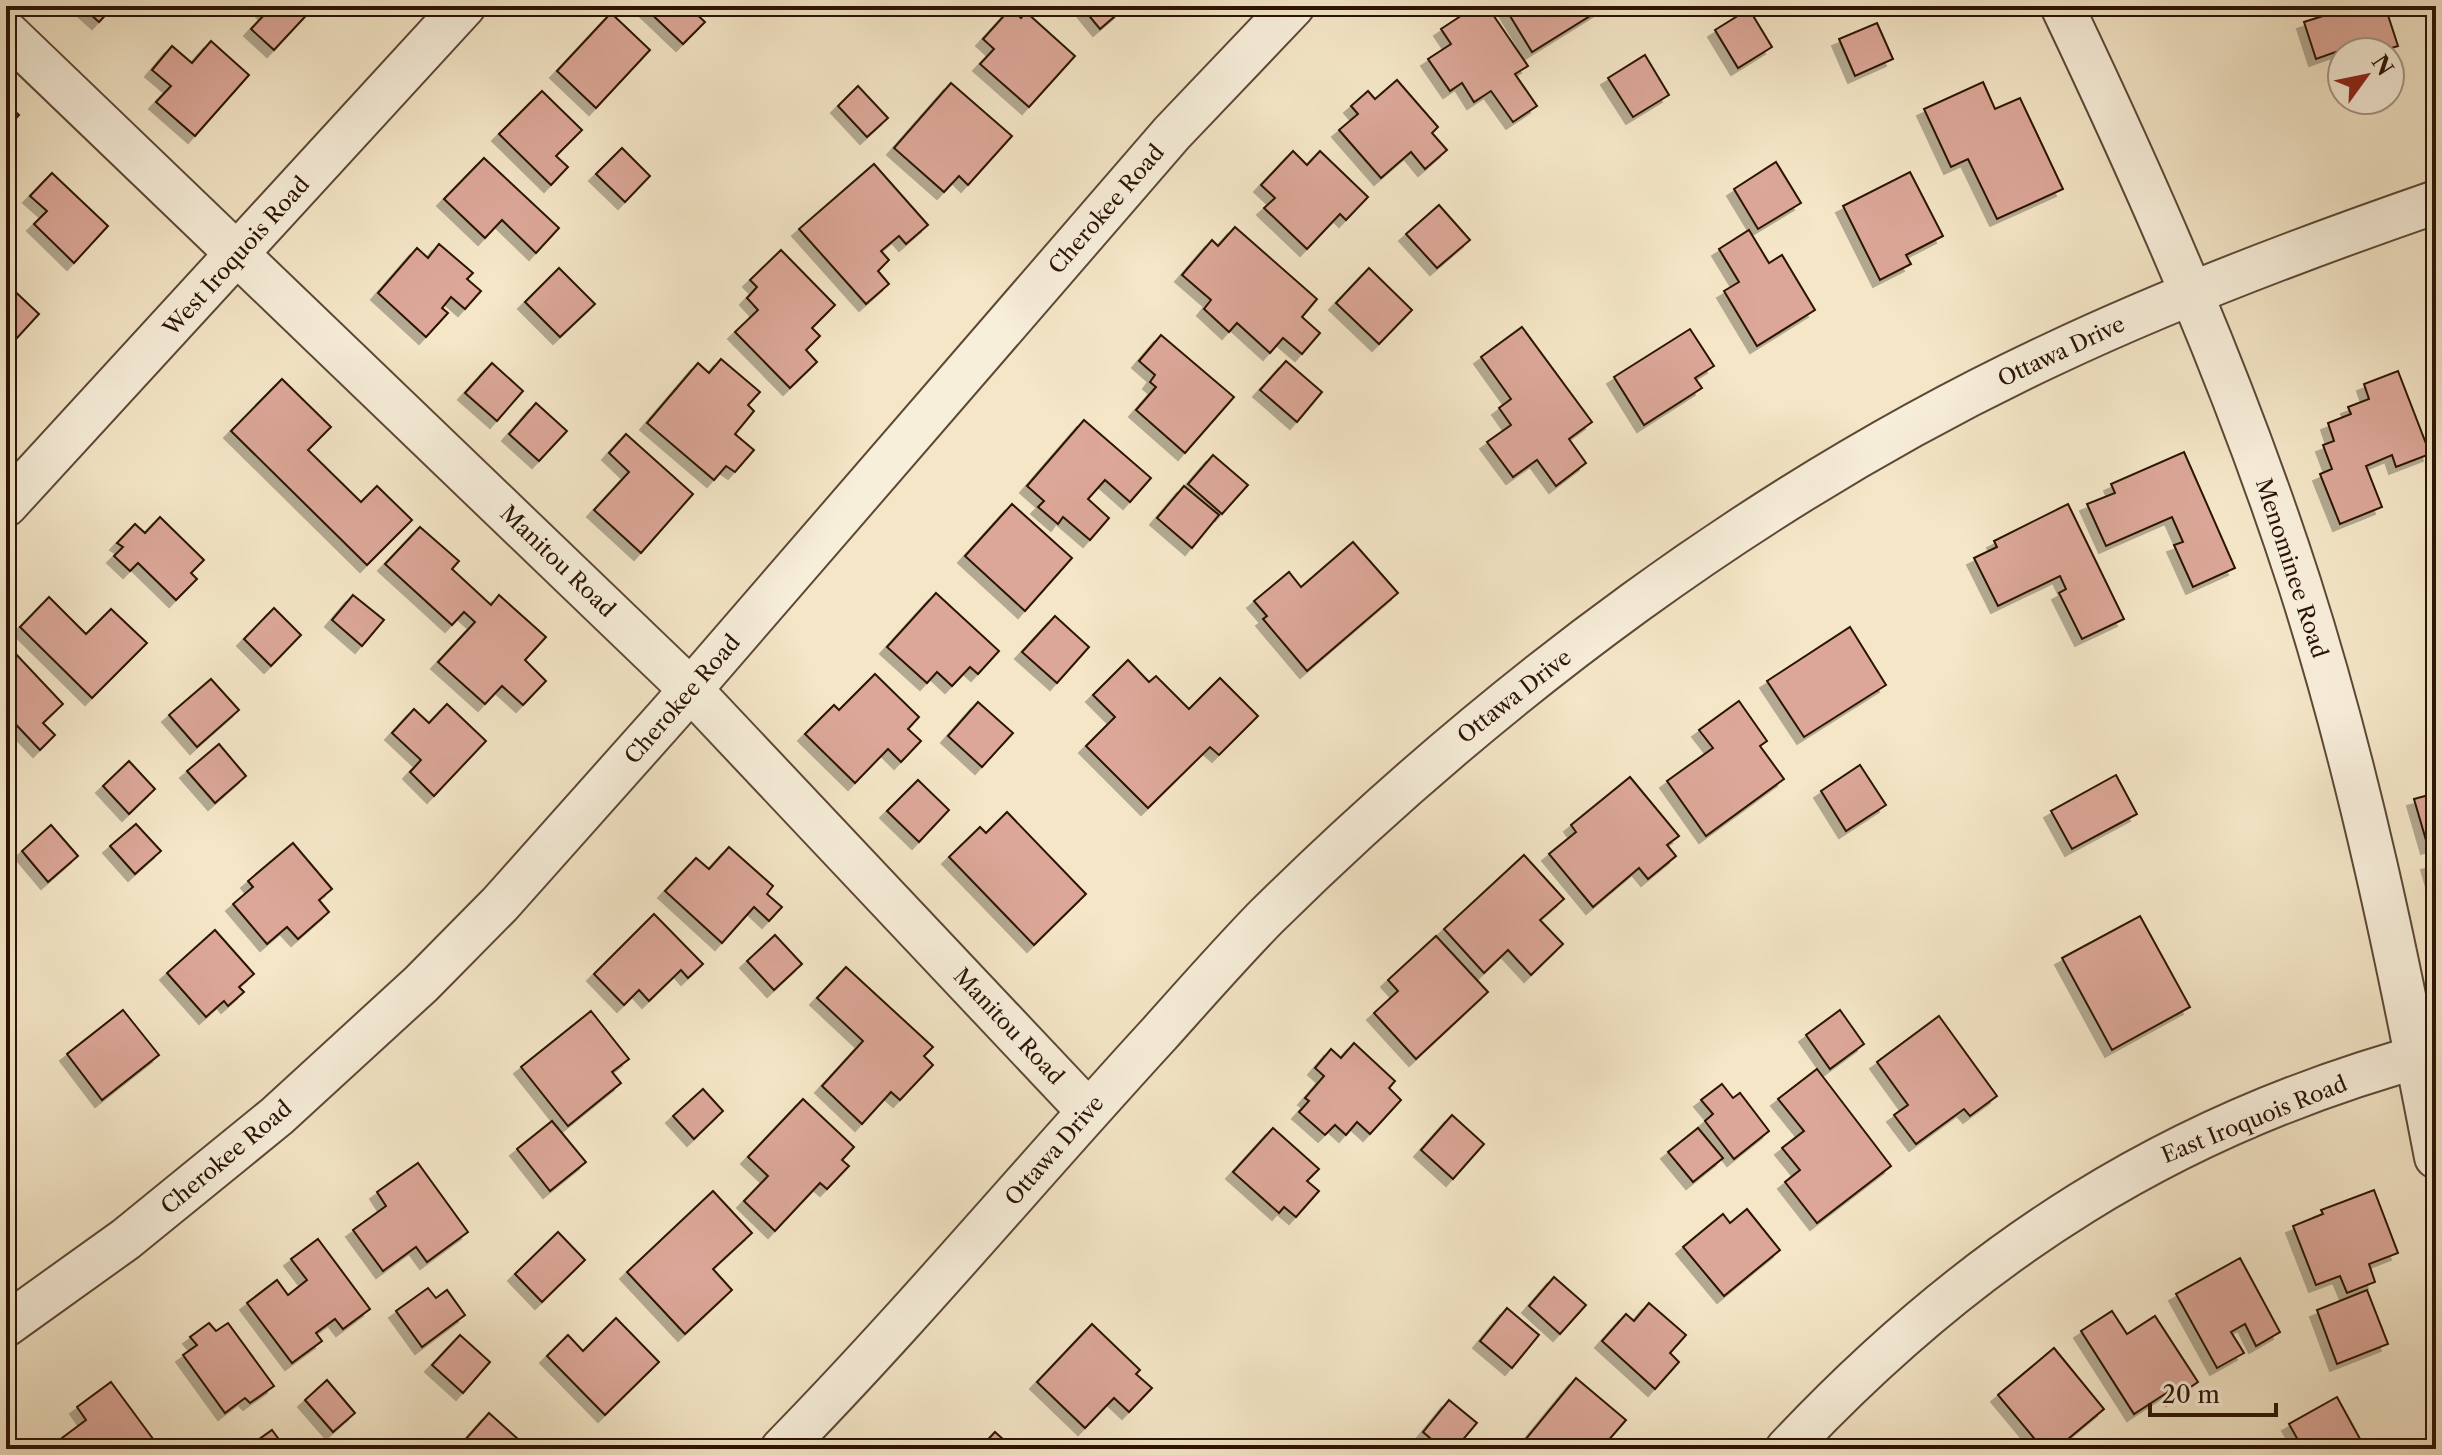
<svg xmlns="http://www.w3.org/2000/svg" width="2442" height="1455" viewBox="0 0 2442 1455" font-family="'Libre Caslon Text',serif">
	<defs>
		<filter id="shadow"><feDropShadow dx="-7" dy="7" stdDeviation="0" flood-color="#0004"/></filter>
	</defs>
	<rect width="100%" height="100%" fill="#f4e6c7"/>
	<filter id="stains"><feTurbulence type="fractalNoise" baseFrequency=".0025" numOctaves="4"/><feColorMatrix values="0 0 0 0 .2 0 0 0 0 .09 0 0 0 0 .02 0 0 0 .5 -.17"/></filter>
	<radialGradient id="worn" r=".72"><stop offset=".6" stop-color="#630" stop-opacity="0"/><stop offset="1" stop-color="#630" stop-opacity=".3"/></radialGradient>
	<g fill="#dca798" stroke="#2b1305" stroke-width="2" filter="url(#shadow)">
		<polygon points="81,6 114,6 99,22"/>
		<polygon points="259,6 315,6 274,50 251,29 266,13"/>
		<polygon points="643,6 694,6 691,9 705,22 683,44"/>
		<polygon points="1081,6 1117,6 1121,11 1100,29"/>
		<polygon points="1476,6 1487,6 1528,66 1515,74 1537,106 1513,122 1491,91 1474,102 1462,83 1450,91 1428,59 1451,44 1441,29"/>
		<polygon points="1504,6 1606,6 1532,52"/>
		<polygon points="2323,6 2385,6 2398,46 2378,52 2345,52 2344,49 2316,59 2304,22 2326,15"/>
		<polygon points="1011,8 1021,18 1026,12 1075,56 1029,107 980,64 994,49 983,39"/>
		<polygon points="1749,9 1772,47 1738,68 1715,30"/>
		<polygon points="611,13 650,50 596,108 557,71"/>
		<polygon points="1877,23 1893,59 1855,76 1839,39"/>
		<polygon points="211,41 249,75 195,136 156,102 171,86 152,70 172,46 192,63"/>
		<polygon points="1645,55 1669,95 1633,117 1608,78"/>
		<polygon points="1397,80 1438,127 1432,133 1447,150 1425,169 1411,152 1381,178 1339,130 1358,114 1351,106 1368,91 1375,99"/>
		<polygon points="1983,82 1995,109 2020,98 2063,189 1997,219 1968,159 1951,167 1924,109"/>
		<polygon points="951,83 1012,136 968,185 959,176 944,192 894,148"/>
		<polygon points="858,86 888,118 867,137 838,106"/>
		<polygon points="542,91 582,130 556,156 568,167 551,185 499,134"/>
		<polygon points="6,103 19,115 6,129"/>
		<polygon points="622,148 650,176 625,202 596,174"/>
		<polygon points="1293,151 1307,165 1320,151 1368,197 1346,220 1340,214 1307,249 1264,208 1275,198 1261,185"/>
		<polygon points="484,158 559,228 536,253 502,220 485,238 444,199"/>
		<polygon points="1776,162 1801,203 1758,229 1734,189"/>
		<polygon points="874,164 928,225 906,244 899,236 881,251 889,260 878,271 889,284 866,304 799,229"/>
		<polygon points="1910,172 1943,236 1906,255 1911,264 1880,280 1843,206"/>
		<polygon points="52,173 108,226 74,263 34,224 47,211 30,196"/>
		<polygon points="1439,205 1470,240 1437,268 1406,234"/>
		<polygon points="1235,227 1317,299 1302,317 1320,333 1302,354 1283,338 1270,353 1237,323 1229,332 1204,309 1211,300 1182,275 1212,240 1218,246"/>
		<polygon points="1749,230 1769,263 1782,255 1815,310 1757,346 1724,291 1739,282 1719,249"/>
		<polygon points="439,244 473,273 467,279 481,291 465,309 451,297 442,308 448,313 426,337 378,293 417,248 428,258"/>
		<polygon points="781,250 835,305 812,328 820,336 806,350 817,362 790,388 735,332 758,310 747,298 757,287 750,280"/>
		<polygon points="559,268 595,304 560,337 525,302"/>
		<polygon points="1369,268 1412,310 1379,344 1336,303"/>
		<polygon points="6,283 39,314 6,350"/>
		<polygon points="1522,327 1592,422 1569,439 1586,463 1556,486 1537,460 1513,477 1487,442 1511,425 1499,408 1511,399 1481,357"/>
		<polygon points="1690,329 1714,366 1695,378 1702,388 1644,425 1614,377"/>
		<polygon points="1161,335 1234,397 1185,453 1136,410 1156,387 1150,382 1155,375 1139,361"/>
		<polygon points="721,359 760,392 748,405 754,411 735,434 754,450 735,472 726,466 714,480 647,423 698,363 709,373"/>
		<polygon points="1286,361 1322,392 1297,422 1260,390"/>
		<polygon points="492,363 523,391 497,421 465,393"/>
		<polygon points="2398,371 2430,454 2396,467 2392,455 2366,466 2382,507 2340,524 2320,474 2332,469 2323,445 2334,441 2328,423 2351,414 2348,407 2369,399 2364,384"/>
		<polygon points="282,379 331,427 308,450 361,502 377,486 412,520 367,565 231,431"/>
		<polygon points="536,403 567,431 539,461 509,434"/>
		<polygon points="1084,420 1151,478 1130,502 1105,480 1088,499 1109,518 1090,540 1063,517 1058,524 1038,507 1044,501 1027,486"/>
		<polygon points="626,434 693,494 641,553 594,510 629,472 609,453"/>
		<polygon points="2184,452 2235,568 2193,587 2174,545 2183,542 2172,517 2106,546 2087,504 2115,493 2111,484"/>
		<polygon points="1213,455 1248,485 1222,514 1188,484"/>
		<polygon points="1184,486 1219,515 1192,548 1157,518"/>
		<polygon points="1012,504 1072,558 1025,611 965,556"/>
		<polygon points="2068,504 2124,619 2082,639 2059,593 2066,589 2060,576 1998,606 1974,558 1997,547 1994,541"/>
		<polygon points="160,517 204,560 191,573 197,579 176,600 138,563 130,571 114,556 123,547 117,543 135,524 145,533"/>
		<polygon points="420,527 459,561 452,569 491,605 499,595 546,637 525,660 546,681 523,705 502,686 485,704 438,662 475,622 464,612 452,625 385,564"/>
		<polygon points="1353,542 1398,593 1307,671 1263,619 1267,616 1254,601 1289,572 1301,587"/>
		<polygon points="936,593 999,651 978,674 970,667 952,686 937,672 927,683 887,647"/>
		<polygon points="353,595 384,620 362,646 332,620"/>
		<polygon points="49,597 86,634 111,609 147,643 92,698 20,627"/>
		<polygon points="274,608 301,635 271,666 244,639"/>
		<polygon points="1055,616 1089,647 1057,683 1022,652"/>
		<polygon points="1850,627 1886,685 1804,737 1767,681"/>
		<polygon points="13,651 63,704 43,723 55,735 40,750 6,714 6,657"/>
		<polygon points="1128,660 1149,682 1156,676 1189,709 1220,678 1258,716 1219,755 1210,747 1148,808 1086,746 1115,717 1093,695"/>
		<polygon points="875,674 919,717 908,729 921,741 901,762 888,749 855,783 805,734 834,705 839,710"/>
		<polygon points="211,679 239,710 197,747 169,715"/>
		<polygon points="1739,701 1767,741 1760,746 1784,779 1706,836 1667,781 1713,748 1699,730"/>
		<polygon points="978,702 1013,733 982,767 948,736"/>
		<polygon points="447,704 486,741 434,796 410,772 421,760 392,733 414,709 429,723"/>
		<polygon points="219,744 246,776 215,803 187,771"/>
		<polygon points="129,761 155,789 129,814 103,786"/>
		<polygon points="1860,765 1886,805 1846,831 1821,791"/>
		<polygon points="2116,775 2137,814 2072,849 2051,811"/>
		<polygon points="1630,777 1679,836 1667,845 1676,856 1648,879 1639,868 1593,907 1549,854 1576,832 1571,825"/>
		<polygon points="918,780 949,810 919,842 887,811"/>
		<polygon points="2436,793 2436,852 2434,845 2428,847 2414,799"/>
		<polygon points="1007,812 1086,894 1034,945 949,857 980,827 986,833"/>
		<polygon points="136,824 161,851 135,874 110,846"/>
		<polygon points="51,825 78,856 48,882 22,851"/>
		<polygon points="293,843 332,889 319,900 329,912 298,939 287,927 267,944 233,904 253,887 248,881"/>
		<polygon points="729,847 773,886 767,894 782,907 769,921 754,907 722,943 665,891 696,858 709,869"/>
		<polygon points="1524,855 1564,899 1540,920 1563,944 1531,975 1508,950 1484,973 1444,929"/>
		<polygon points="2436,861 2436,890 2428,863"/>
		<polygon points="654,914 703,964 688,978 681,970 649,1001 639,990 624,1005 594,974"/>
		<polygon points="2140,916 2190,1007 2112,1050 2062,958"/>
		<polygon points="215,930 254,974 239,987 244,992 228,1006 224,1001 206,1017 167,973"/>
		<polygon points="775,935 802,964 774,990 747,961"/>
		<polygon points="1436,936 1488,992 1416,1059 1374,1013 1398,991 1388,980"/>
		<polygon points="846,967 933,1047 924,1056 933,1065 900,1100 891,1092 862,1124 822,1086 863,1041 817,998"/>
		<polygon points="123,1010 159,1055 102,1100 67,1054"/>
		<polygon points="1840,1010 1864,1044 1830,1069 1806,1035"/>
		<polygon points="591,1011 629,1059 612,1072 621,1083 568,1126 521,1067"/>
		<polygon points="1939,1016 1997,1096 1970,1116 1964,1109 1916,1144 1894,1115 1908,1105 1877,1062"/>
		<polygon points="1354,1043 1395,1081 1389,1088 1401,1100 1370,1134 1357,1122 1346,1135 1335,1125 1325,1135 1299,1112 1309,1101 1305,1098 1324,1076 1315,1068 1331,1049 1341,1058"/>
		<polygon points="1817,1069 1891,1166 1817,1223 1785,1182 1800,1170 1782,1148 1804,1131 1778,1099"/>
		<polygon points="1722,1084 1733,1098 1740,1093 1769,1131 1734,1159 1705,1121 1713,1114 1701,1100"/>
		<polygon points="703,1089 723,1111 694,1139 673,1116"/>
		<polygon points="803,1099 854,1147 842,1160 849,1166 827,1189 820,1183 775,1231 744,1201 768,1176 748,1157"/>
		<polygon points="1452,1115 1484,1144 1453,1179 1421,1150"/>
		<polygon points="552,1121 586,1162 550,1191 517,1149"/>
		<polygon points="1273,1128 1319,1169 1307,1181 1319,1191 1296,1217 1284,1207 1279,1213 1233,1172"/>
		<polygon points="1698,1128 1723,1158 1693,1182 1668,1152"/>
		<polygon points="418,1163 468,1232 427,1262 416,1247 383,1271 353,1230 386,1206 377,1192"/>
		<polygon points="2374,1190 2398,1253 2369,1264 2375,1282 2347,1293 2340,1276 2316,1285 2293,1226 2323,1214 2321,1210"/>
		<polygon points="713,1191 752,1233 713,1269 732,1290 685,1334 627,1272"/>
		<polygon points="1747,1209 1780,1250 1724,1296 1683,1247 1723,1214 1730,1223"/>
		<polygon points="558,1232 585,1260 542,1302 515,1274"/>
		<polygon points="318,1239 370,1309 343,1329 335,1319 316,1333 322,1341 292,1363 247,1303 277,1280 288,1295 307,1280 291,1259"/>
		<polygon points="2240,1258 2280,1332 2256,1346 2245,1324 2231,1332 2244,1353 2217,1368 2176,1294"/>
		<polygon points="1554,1277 1586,1305 1560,1334 1529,1306"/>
		<polygon points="428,1288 436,1298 447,1290 465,1315 422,1347 396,1311"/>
		<polygon points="2367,1290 2388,1344 2337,1364 2317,1310"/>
		<polygon points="1649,1303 1686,1335 1670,1353 1679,1362 1655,1389 1602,1341 1626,1314 1634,1321"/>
		<polygon points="1507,1308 1539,1335 1512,1368 1480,1341"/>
		<polygon points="2112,1311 2127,1334 2155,1316 2198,1382 2173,1399 2168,1392 2134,1414 2081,1331"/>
		<polygon points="616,1318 659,1362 605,1415 547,1356 568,1335 583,1351"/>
		<polygon points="209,1323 216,1331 228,1323 274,1386 250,1403 245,1398 225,1413 183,1355 197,1345 190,1337"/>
		<polygon points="1092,1324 1140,1370 1136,1374 1152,1388 1129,1412 1114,1398 1085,1428 1037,1382"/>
		<polygon points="460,1335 490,1362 463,1393 432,1365"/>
		<polygon points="2054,1348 2104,1409 2056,1449 2043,1449 1998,1395"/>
		<polygon points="1576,1378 1626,1420 1601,1449 1536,1449 1525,1440"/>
		<polygon points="327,1380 355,1413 333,1432 305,1400"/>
		<polygon points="111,1382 159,1447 64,1449 58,1441 86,1420 77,1407"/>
		<polygon points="2337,1397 2365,1448 2303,1449 2289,1424"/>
		<polygon points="1449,1400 1477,1423 1455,1449 1443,1449 1423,1432"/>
		<polygon points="489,1413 529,1449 457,1449"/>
		<polygon points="272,1430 286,1449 245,1449"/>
		<polygon points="995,1432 1014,1449 979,1449"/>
	</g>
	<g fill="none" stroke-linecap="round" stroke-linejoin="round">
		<g stroke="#5d4836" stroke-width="46">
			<g id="minor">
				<path d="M2062,6C2151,193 2235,384 2299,582C2359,769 2399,964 2436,1157"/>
				<polyline points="6,32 691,690 1088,1111"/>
				<polyline points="6,505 464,6"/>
				<polyline points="6,1325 126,1239 277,1116 421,984 500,904 672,711 1172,133 1293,6"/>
				<path d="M782,1449C913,1315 1032,1172 1159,1034C1194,995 1229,955 1266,917C1495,691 1760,491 2053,354C2178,295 2306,247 2436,202"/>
				<path d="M1787,1449C1972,1252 2173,1122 2436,1052"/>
			</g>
		</g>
		<use href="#minor" stroke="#f8efdb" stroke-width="42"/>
	</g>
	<g text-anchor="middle" stroke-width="6" stroke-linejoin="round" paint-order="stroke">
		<g font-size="22" fill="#2b1305" stroke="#f8efdb">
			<text transform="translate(1106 209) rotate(-49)" y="8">Cherokee Road</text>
			<text transform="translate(236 256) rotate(-48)" y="8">West Iroquois Road</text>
			<text transform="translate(2061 351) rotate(-25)" y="8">Ottawa Drive</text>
			<text transform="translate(558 561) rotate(44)" y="8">Manitou Road</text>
			<text transform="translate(2292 568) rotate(72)" y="8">Menominee Road</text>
			<text transform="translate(1514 696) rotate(-38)" y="8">Ottawa Drive</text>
			<text transform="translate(682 699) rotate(-49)" y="8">Cherokee Road</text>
			<text transform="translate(1009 1026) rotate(47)" y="8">Manitou Road</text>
			<text transform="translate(2254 1119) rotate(-22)" y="8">East Iroquois Road</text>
			<text transform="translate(1054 1150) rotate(-49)" y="8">Ottawa Drive</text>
			<text transform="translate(226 1157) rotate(-40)" y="8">Cherokee Road</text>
		</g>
	</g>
	<rect width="2442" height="1455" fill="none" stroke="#f4e6c7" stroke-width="32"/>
	<rect x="8" y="8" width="2426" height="1439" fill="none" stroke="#2b1305" stroke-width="4"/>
	<rect x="16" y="16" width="2410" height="1423" fill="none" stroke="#2b1305" stroke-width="2"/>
	<g transform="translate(2366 76) rotate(57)"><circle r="38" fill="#f8efdb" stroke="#a69785" stroke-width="2"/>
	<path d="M0-6L14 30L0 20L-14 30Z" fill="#8f2418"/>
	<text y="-12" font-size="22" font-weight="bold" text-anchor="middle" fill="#2b1305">N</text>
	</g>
	<path d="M2150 1403v12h126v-12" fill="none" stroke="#2b1305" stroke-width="4"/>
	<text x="2162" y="1403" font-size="24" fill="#2b1305" stroke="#f8efdb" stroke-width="6" paint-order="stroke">20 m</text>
	<rect width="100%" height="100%" filter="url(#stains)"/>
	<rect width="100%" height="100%" fill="url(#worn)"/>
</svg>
